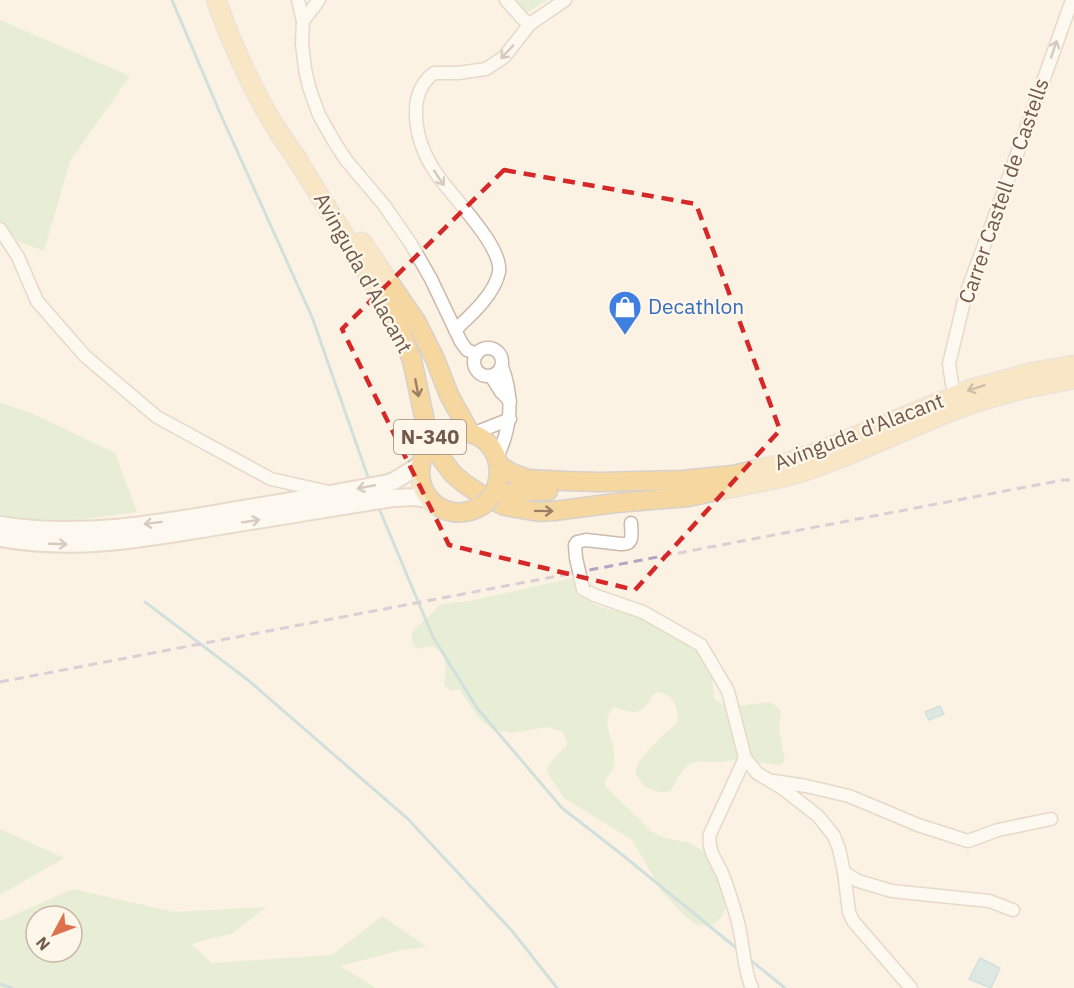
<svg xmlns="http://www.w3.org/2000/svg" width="1074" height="988" viewBox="0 0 1074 988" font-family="'IBM Plex Sans',sans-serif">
	<rect width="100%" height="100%" fill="#fbf2e3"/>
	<g fill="#d1e7c3" fill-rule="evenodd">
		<polygon points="513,0 548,0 527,12 522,10"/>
		<polygon points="0,20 130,76 70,161 44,251 4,236 0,226"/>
		<polygon points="0,403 29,412 115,453 137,512 16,528 0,524"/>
		<path d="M572,578C584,609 605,607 632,615C647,620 686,642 697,652C702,657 707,664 710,671C714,679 713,690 714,699L727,707L771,702L781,711L779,730L785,760L781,765L735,760C697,768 693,746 671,791C661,793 652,792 644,785C641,782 637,778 636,773C634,759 668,731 678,722C678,706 674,694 657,692C651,696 651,698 647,704C639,717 626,711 614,707C600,720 612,735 614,751C614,755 615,762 614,765C612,774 605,776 605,786L652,832L666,838L690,843L703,851L720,886L726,908L721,918L711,926L697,925L684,915L662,892L632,840L564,798L547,772L548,765L568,744L563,732L547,727L511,733L492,729L479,718L459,689L451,691L444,686C445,674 450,649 432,647C428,646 422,648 417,649L412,642V632L441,604L470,601Z"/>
		<polygon points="0,829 64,858 0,895"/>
		<path d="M73,889L174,912L266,907L233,933L191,944L212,963L332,955L382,916L427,947L402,950L340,966L376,988H0V921ZM36,916H72V952H36Z"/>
	</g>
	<g fill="#b9dce3" stroke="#a0cbd4" stroke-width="1.5">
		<polygon points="940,706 944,714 929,720 925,712"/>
		<polygon points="980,958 1000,968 991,988 969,979"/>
	</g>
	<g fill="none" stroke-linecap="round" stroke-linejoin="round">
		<g stroke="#a0cbd4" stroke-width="3">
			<polyline points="172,0 220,113 312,317 369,480"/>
			<polyline points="378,506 433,637 477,708 562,808 620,853 740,951"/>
			<polyline points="145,602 248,680 408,819 513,932 557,988"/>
			<polyline points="749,959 785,988"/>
			<polyline points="0,984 12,988"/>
		</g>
		<g stroke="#cbbaab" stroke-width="15">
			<g id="street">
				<polyline points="298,0 303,21 302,44 305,69 309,87 319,115 335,143 346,160 384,205 411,244 431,279 461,342 467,350 477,354"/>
				<polyline points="506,0 523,19 530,24"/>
				<polyline points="303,21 319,0"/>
				<polyline points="0,229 18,257 37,301 85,356 157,417 271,479 329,492"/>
				<path d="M455,330C470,316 495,294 499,272C503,246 451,196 436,173C423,154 415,132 416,108C417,93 422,82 434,73H458L486,69L504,57L530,24L565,0"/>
				<circle cx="488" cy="362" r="14"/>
				<polyline points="491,376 501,392 510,401"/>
				<polyline points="952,384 949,364 965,297 1001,199 1072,0"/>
				<polyline points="472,434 510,419"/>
				<path d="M497,457C511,429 514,397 502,367"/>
				<path d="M576,558L575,545L577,542L586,540L621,544C635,545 631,533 631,523"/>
				<path d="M583,589L594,595L643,612L701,645L728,691L745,758L710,834C707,853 718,861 724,878C730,896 737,914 740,932C744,951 744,971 752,988"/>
				<polyline points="745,758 757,773 782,788 818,816 834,836 839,849 844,872 849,912 853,921 911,988"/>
				<polyline points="774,781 806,786 849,796 918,825 968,841 998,830 1051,819"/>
				<polyline points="844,872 858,881 892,891 989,901 1013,910"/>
			</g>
		</g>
		<g stroke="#d0bcab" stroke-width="20">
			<g id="secondary">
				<path d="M0,525C79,538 158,524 236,510C286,502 338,493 388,483L394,481L420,465"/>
				<path d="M0,538C74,551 136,540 208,528C270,518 331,508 393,498L416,497L429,499"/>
			</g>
		</g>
		<g stroke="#d7d1cd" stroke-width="21">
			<g id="primary">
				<path d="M216,0C236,55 263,115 299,161"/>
				<polyline points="293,153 353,249 399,328 412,360 427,431 438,454 453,474 465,484 483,496 505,506 539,512 554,511 616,503 688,497 785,477 803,472 841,458 942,415 974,403 1023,389 1074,379"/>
				<polyline points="362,242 417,323 435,359 449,395 470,433"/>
				<path d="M438,438C478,417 513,455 493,495"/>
				<path d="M427,448C404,488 443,530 483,505"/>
				<polyline points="500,466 514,474 528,479 566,481 599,482 682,480 733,475 785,463 817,452 971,389 1033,372 1074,365"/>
				<polyline points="493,495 525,491 548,491"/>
			</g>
		</g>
		<use href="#street" stroke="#fff" stroke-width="12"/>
		<use href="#secondary" stroke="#fff" stroke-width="16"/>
		<use href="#primary" stroke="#f6d79f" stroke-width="18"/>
		<polyline stroke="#b5a3c3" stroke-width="3" stroke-dasharray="9 6" stroke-linecap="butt" points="0,682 1063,480 1074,480"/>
		<g stroke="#cbbaab" stroke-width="15" stroke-linecap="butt">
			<polyline id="street-bridge" points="576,558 583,589"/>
		</g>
		<g stroke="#d7d1cd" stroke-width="21" stroke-linecap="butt">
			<g id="primary-bridge">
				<polyline points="427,448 438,438"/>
				<polyline points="483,505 493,495"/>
			</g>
		</g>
		<use href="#street-bridge" stroke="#fff" stroke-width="12"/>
		<use href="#primary-bridge" stroke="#f6d79f" stroke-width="18"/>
	</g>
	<defs><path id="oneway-shaft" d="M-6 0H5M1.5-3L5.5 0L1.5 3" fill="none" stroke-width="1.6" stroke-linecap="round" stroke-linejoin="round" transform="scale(1.5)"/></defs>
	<g stroke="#aa9b93">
		<use href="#oneway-shaft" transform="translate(1054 49) rotate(-71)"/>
		<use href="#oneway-shaft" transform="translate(507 52) rotate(133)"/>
		<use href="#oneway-shaft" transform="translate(439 178) rotate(56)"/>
		<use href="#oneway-shaft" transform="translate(366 487) rotate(169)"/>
		<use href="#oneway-shaft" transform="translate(251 521) rotate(-9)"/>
		<use href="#oneway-shaft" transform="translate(153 523) rotate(173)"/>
		<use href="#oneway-shaft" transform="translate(58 544) rotate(2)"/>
	</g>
	<g stroke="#997f64">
		<use href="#oneway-shaft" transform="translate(417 388) rotate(79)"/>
		<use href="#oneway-shaft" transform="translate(976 388) rotate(162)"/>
		<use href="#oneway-shaft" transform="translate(544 511) rotate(1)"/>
	</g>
	<path d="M0 0H1074V988H0ZM504,170L696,204L780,430L635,590L449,545L342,329Z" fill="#fbf2e3" fill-opacity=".55" fill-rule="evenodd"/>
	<path fill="none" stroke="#d62828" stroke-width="4.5" stroke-dasharray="12 8" stroke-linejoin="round" d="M504,170L696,204L780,430L635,590L449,545L342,329Z"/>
	<defs>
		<g id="shop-pin" transform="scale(1.725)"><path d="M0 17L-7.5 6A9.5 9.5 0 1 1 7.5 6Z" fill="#3f7fe0" stroke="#fef6e9"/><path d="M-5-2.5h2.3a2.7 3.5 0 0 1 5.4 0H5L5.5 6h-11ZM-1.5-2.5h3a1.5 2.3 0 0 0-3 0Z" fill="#fff"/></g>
	</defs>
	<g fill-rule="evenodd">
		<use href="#shop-pin" x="625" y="307"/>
	</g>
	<g text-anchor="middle" stroke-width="5" stroke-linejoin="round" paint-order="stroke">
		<rect fill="#fef6e9" stroke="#9b887a" stroke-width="1.5" x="394" y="420" width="72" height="34" rx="4.5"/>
		<g font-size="20" font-weight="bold" fill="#71594b">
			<text x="430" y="444">N-340</text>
		</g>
		<g font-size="21" fill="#71594b" stroke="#fef6e9">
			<text transform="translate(1004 191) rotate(-71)" y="7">Carrer Castell de Castells</text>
			<text transform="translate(363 273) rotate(61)" y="7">Avinguda d'Alacant</text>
			<text transform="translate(859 432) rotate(-21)" y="7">Avinguda d'Alacant</text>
		</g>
		<g font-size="21" fill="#366cbe" stroke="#fef6e9" text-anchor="start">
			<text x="648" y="314">Decathlon</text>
		</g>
	</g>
	<g transform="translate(54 934) rotate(229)"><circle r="28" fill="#fef6e9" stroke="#c6b7aa" stroke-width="1.5"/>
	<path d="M0-4.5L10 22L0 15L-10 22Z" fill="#de724f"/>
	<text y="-9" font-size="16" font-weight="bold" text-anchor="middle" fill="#71594b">N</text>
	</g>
</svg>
